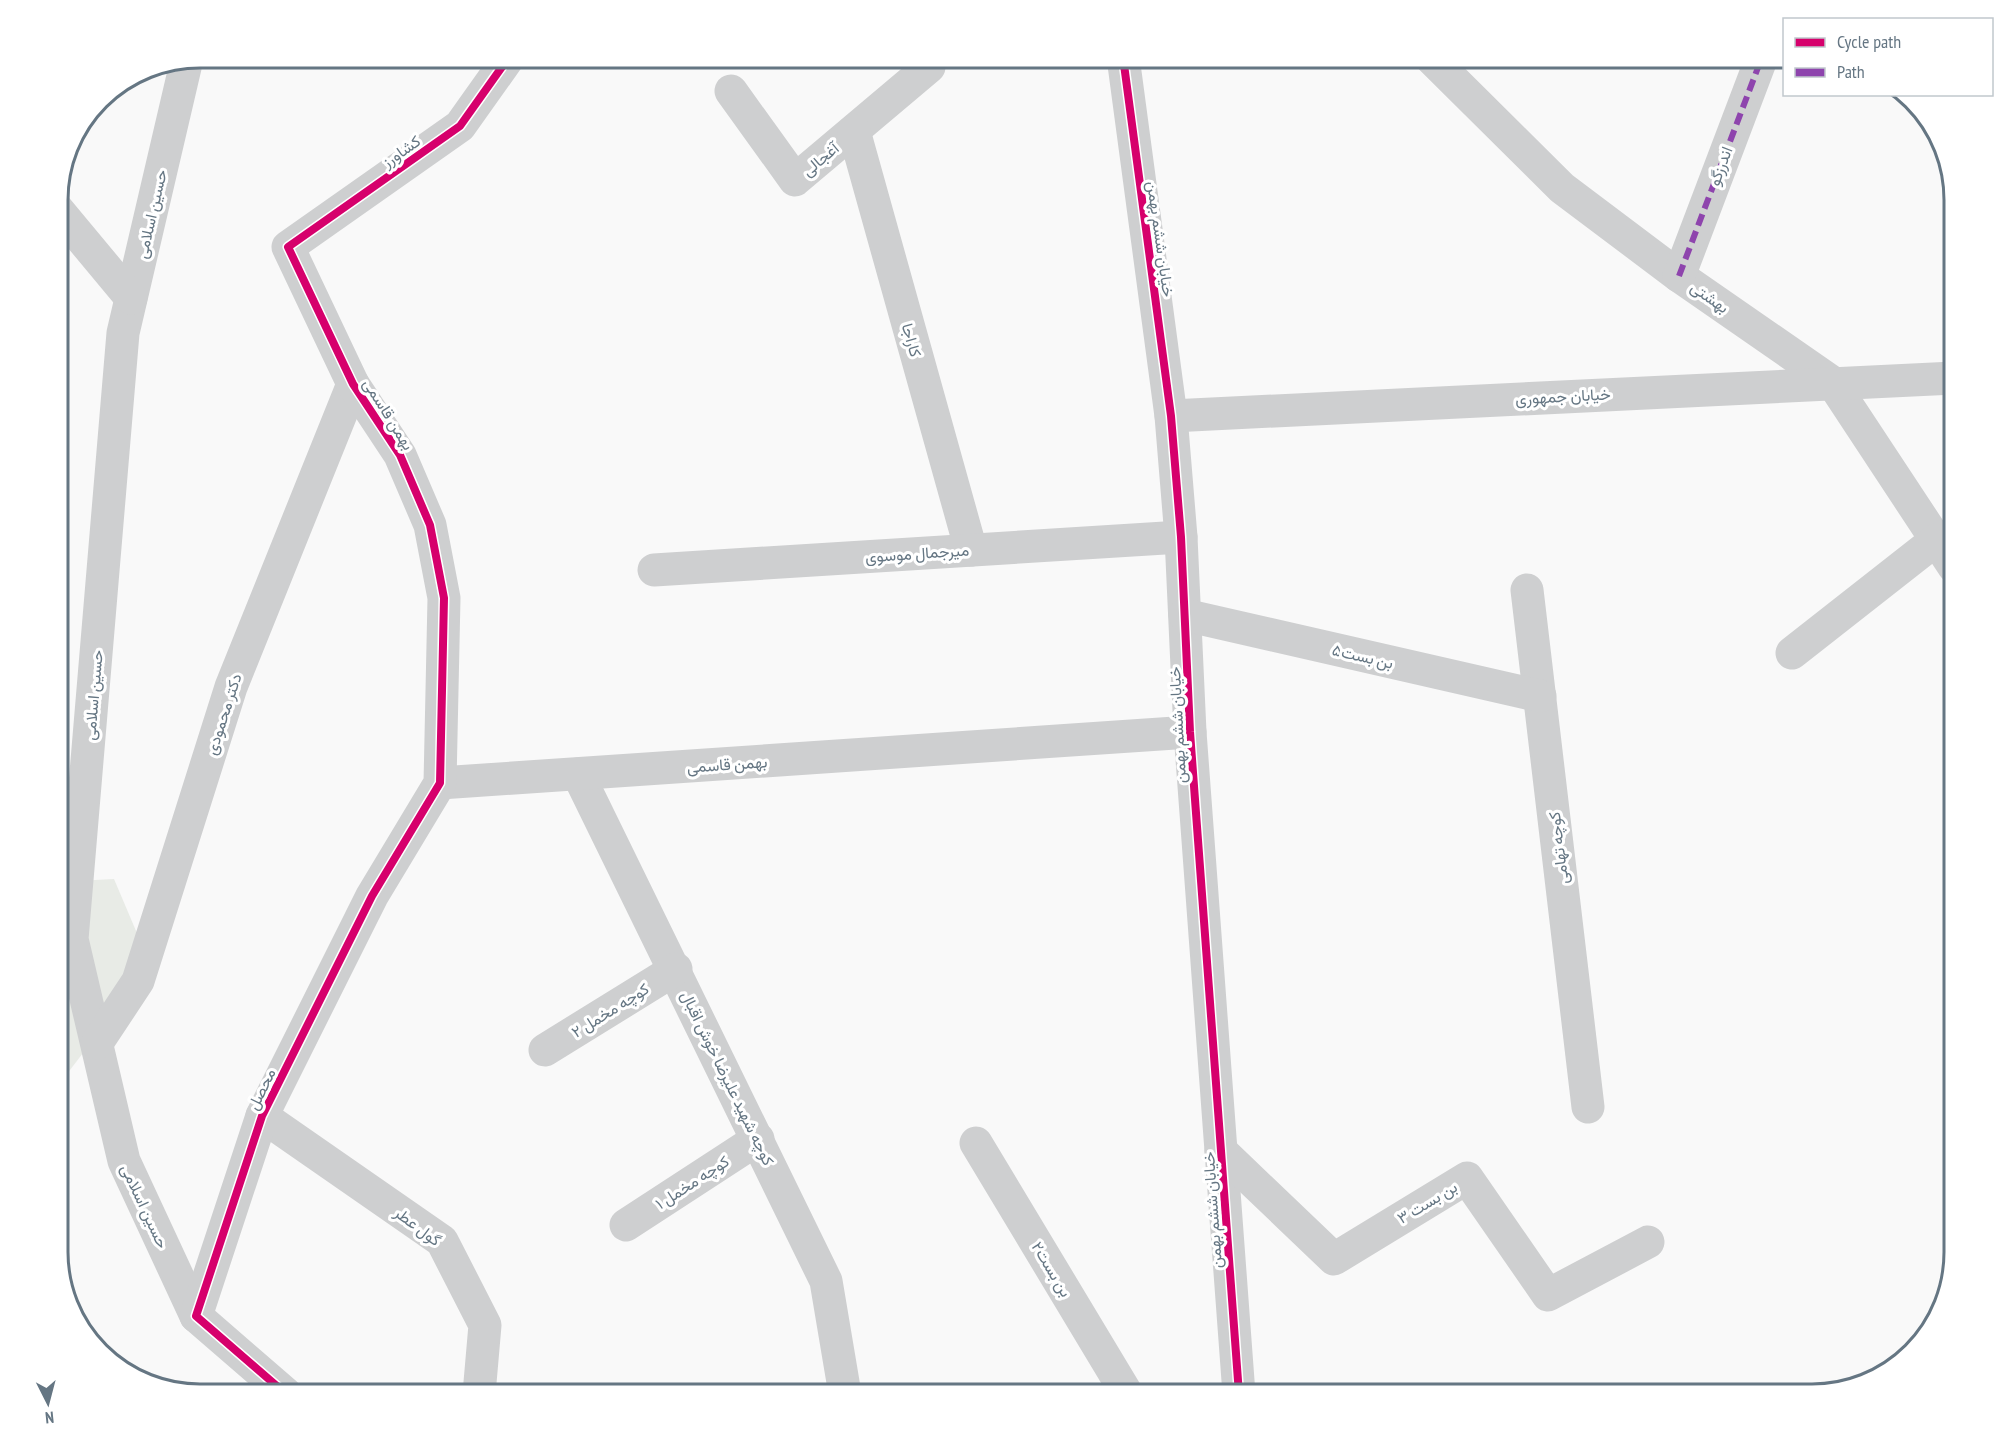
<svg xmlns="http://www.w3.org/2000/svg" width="2011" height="1451" viewBox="0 0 2011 1451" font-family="'PT Sans Narrow',Vazirmatn,sans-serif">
	<rect width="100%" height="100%" fill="#f9f9f9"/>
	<polygon fill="#e8ebe6" points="114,879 142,945 138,981 57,1087 57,882"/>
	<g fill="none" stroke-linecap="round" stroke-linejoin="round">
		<g stroke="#cecfd0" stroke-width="33">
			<polyline points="1123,57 1171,416 1181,537 1190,732 1239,1394"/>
			<polyline points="1430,57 1562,188 1679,276 1832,382 1954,567"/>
			<polyline points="187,59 123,333 72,939 124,1161 196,1316"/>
			<polyline points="731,91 795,180 929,67"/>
			<polyline points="854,131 971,550"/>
			<polyline points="57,209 131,298"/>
			<polyline points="1679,276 1762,57"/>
			<polyline points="1171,416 1954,378"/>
			<polyline points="654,570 1181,537"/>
			<polyline points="1527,590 1588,1107"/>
			<polyline points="1185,615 1540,696"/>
			<polyline points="1792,653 1936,540"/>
			<polyline points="578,774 826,1281 845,1394"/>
			<polyline points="440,783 1190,732"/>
			<polyline points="97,1043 138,981 231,687 353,384"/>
			<polyline points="545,1050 676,969"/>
			<polyline points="262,1116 442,1241 485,1325 479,1394"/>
			<polyline points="976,1143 1127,1394"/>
			<polyline points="1221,1151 1334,1259 1467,1178 1548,1295 1648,1242"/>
			<polyline points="626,1225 758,1139"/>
			<polyline points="286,1394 196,1316 262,1116 372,896 440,783 444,598 430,525 400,455 353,384 288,247 460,126 509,57"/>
		</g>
		<polyline stroke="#8e44ad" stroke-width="6" stroke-dasharray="12 6" stroke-linecap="butt" points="1679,276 1762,57"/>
		<g stroke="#fff" stroke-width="11">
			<g id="cycleway">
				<polyline points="1123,57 1171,416 1181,537 1190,732 1239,1394"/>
				<polyline points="286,1394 196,1316 262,1116 372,896 440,783 444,598 430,525 400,455 353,384 288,247 460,126 509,57"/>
			</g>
		</g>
		<use href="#cycleway" stroke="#d6006c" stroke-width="8"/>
	</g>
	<g text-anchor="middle" stroke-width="6" stroke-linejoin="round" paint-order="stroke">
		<g font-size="16" fill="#657683" stroke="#fff">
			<text transform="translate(401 151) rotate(-35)" y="6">کشاورز</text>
			<text transform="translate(820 159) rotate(-40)" y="6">آغجالی</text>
			<text transform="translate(1720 166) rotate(-69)" y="6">اندرزگو</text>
			<text transform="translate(151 214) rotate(-77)" y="6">حسین اسلامی</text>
			<text transform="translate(1161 239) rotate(82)" y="6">خیابان ششم بهمن</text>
			<text transform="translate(1710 297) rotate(35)" y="6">بهشتی</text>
			<text transform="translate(912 340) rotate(74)" y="6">کاراجا</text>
			<text transform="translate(1563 396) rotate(-3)" y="6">خیابان جمهوری</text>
			<text transform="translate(389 414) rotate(58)" y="6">بهمن قاسمی</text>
			<text transform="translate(917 553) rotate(-4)" y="6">میرجمال موسوی</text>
			<text transform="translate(1363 656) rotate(13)" y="6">بن بست۵</text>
			<text transform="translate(93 695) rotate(-85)" y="6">حسین اسلامی</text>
			<text transform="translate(223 714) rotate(-72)" y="6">دکتر محمودی</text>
			<text transform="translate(1177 725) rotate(-93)" y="6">خیابان ششم بهمن</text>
			<text transform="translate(727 764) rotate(-4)" y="6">بهمن قاسمی</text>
			<text transform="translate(1558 848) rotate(-97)" y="6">کوچه تهامی</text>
			<text transform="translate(610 1010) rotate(-32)" y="6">کوچه مخمل ۲</text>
			<text transform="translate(728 1078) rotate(64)" y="6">کوچه شهید علیرضا خوش اقبال</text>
			<text transform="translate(261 1089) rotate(-64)" y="6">محصل</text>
			<text transform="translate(692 1182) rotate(-33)" y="6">کوچه مخمل ۱</text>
			<text transform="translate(1427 1202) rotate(-31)" y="6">بن بست ۳</text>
			<text transform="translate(145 1206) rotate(65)" y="6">حسین اسلامی</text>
			<text transform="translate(1212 1210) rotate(-94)" y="6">خیابان ششم بهمن</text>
			<text transform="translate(418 1226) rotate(37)" y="6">گول عطر</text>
			<text transform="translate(1052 1269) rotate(59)" y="6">بن بست۲</text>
		</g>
	</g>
	<path d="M0 0H2011V1451H0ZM200 68H1812A132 132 0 0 1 1944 200V1252A132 132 0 0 1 1812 1384H200A132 132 0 0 1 68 1252V200A132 132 0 0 1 200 68Z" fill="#fff" fill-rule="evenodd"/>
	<path fill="none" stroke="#657683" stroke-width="3" d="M200 68H1812A132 132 0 0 1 1944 200V1252A132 132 0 0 1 1812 1384H200A132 132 0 0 1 68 1252V200A132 132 0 0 1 200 68Z"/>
	<rect x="1783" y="18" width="210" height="78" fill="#ffffff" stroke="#c1c8cd" stroke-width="1.5"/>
	<rect x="1795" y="38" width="30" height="9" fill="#d6006c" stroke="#c1c8cd" stroke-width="1.5"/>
	<text x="1837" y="48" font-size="18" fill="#657683">Cycle path</text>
	<rect x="1795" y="68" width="30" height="9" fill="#8e44ad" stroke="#c1c8cd" stroke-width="1.5"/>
	<text x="1837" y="78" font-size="18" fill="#657683">Path</text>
	<g transform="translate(48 1403) rotate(174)" stroke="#ffffff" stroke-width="4.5" paint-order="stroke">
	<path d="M0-4.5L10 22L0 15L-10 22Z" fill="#657683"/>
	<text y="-9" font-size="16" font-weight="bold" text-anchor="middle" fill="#657683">N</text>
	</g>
</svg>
